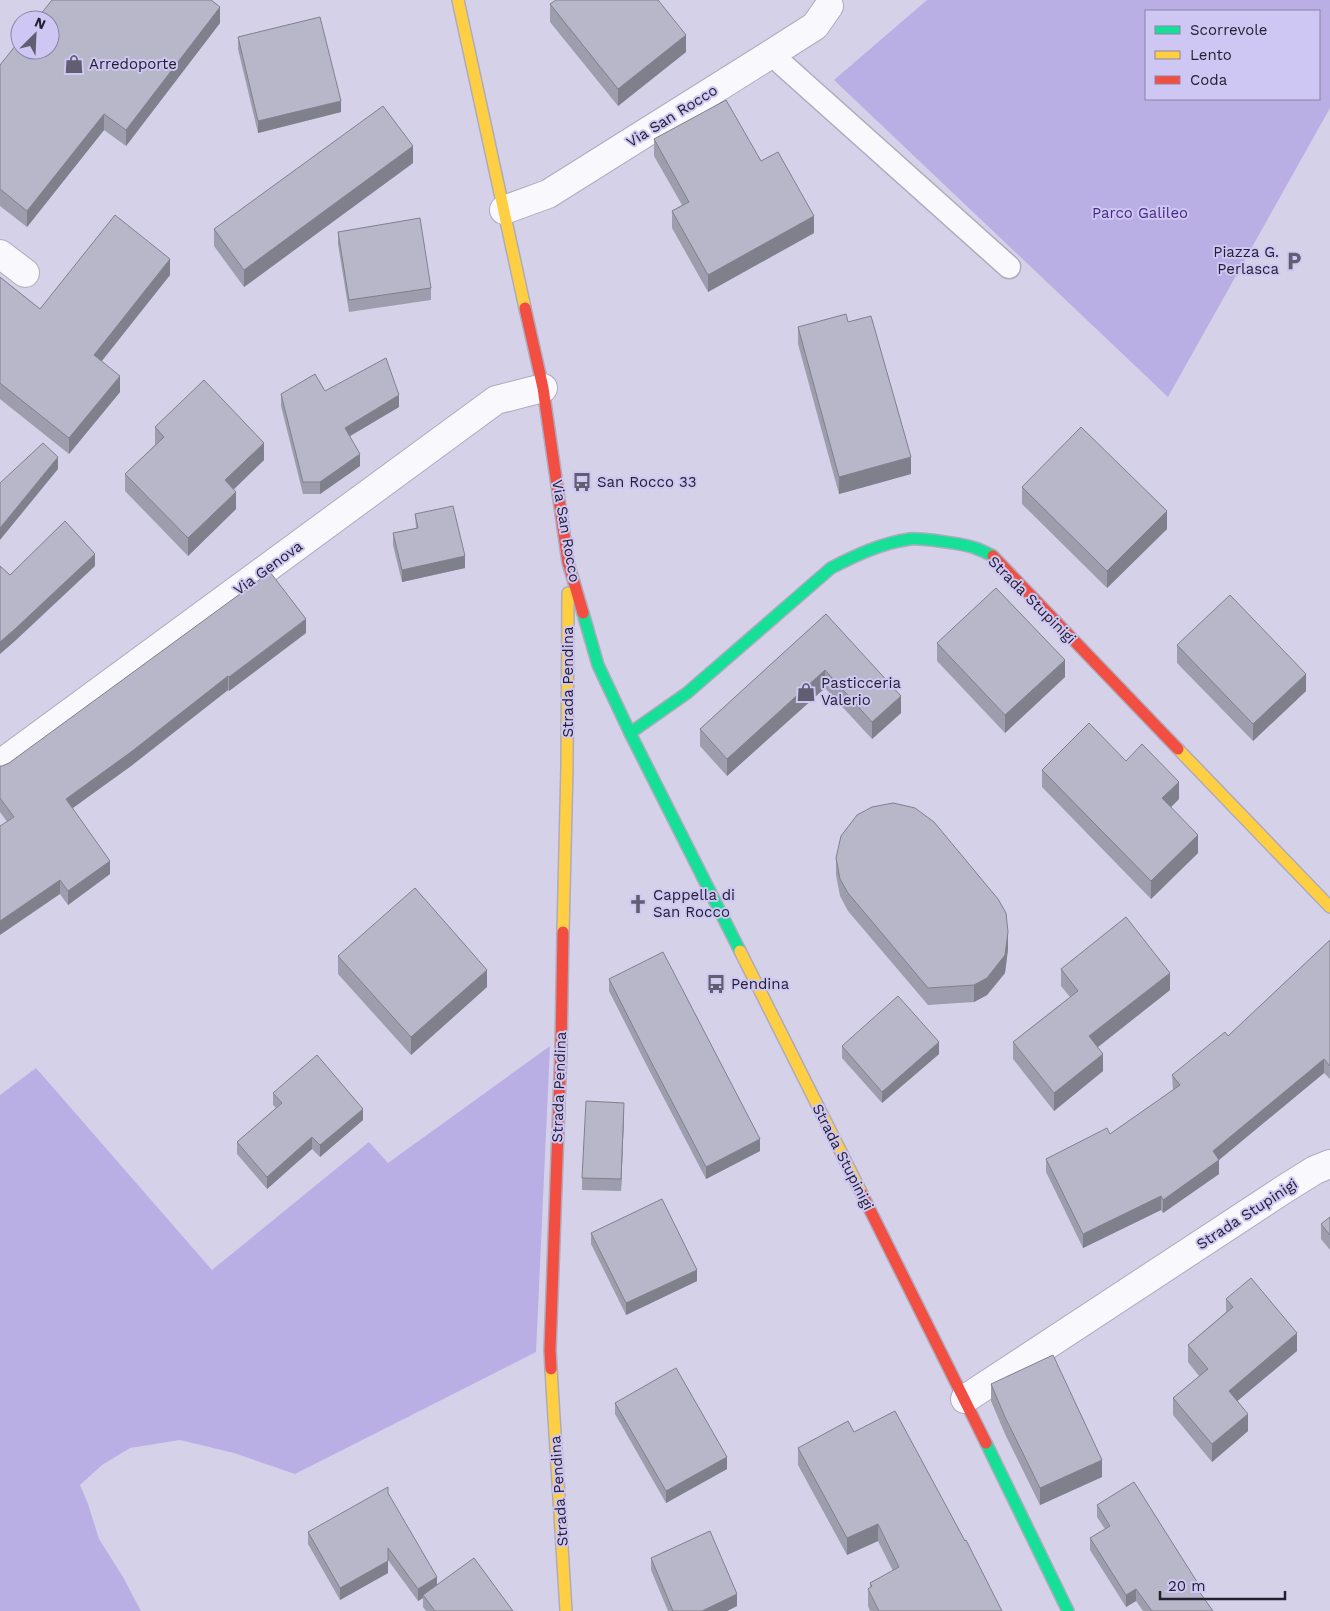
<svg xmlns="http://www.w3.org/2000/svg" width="1330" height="1611" viewBox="0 0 1330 1611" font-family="'Work Sans',sans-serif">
	<rect width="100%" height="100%" fill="#d5d1e9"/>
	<g fill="#baafe4" fill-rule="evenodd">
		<path d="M927,0H1330V108L1168,397L834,80ZM1146,11H1319V99H1146Z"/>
		<polygon points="550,1046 536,1352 295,1474 234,1453 180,1440 130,1448 102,1465 80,1485 88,1504 99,1539 123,1577 141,1611 0,1611 0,1095 36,1068 212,1270 369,1142 388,1163"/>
	</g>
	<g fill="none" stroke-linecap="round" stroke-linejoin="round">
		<g stroke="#aeabbe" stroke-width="25">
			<polyline id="lane" points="771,54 1009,267"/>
		</g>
		<g stroke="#aeabbe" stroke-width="30">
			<g id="street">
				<polyline points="504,210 548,194 771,54 815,26 829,6"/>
				<polyline points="0,254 25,273"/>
				<polyline points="0,764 496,400 543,388"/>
				<polyline points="965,1399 1286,1188 1315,1170 1330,1164"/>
			</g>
		</g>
		<g stroke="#aeabbe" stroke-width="14">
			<g id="fast">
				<polyline points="583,613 598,665 630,733 740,951"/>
				<path d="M630,733L687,693L831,568C856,555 882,543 910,539C921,538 965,544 975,548C981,550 987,553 993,556"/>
				<polyline points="986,1443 1068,1611"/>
			</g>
		</g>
		<g stroke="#aeabbe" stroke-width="14">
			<g id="slow">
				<polyline points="458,0 525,308"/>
				<polyline points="1178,749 1330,907"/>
				<polyline points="563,932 567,767 568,593"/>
				<polyline points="740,951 862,1194"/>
				<polyline points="551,1369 566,1611"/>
			</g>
		</g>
		<g stroke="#aeabbe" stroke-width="14">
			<g id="jam">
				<polyline points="525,308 543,388 568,562 583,613"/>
				<polyline points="993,556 1178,749"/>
				<polyline points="862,1194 986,1443"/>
				<polyline points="551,1369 550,1350 561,1048 563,932"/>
			</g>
		</g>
		<use href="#lane" stroke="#f9f8fc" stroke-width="22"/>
		<use href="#street" stroke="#f9f8fc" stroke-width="28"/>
		<use href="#fast" stroke="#16e098" stroke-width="11"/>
		<use href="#slow" stroke="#ffcf43" stroke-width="11"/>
		<use href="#jam" stroke="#f24e42" stroke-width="11"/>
	</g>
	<g fill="#9d9dad">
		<polygon points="550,4 686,52 618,106 550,22"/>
		<polygon points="220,23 126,146 104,130 27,227 0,206 0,65"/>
		<polygon points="238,37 341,112 258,133 238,49"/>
		<polygon points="654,139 761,161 814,233 708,292 672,228 672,211 682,205 654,156"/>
		<polygon points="413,163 244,287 214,246 214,229"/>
		<polygon points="338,232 431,288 431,300 349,312 338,244"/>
		<polygon points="170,275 101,361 120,392 69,454 0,399 0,277 40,309"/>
		<polygon points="848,322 911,474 839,494 798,344 798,327"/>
		<polygon points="325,391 399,407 350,436 360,466 320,494 303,494 281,406 281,394"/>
		<polygon points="155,427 264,460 233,489 236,509 188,556 125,491 125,474 155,445"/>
		<polygon points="1022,487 1167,529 1107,588 1022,504"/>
		<polygon points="415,514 465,568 402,582 393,545 393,533 416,528"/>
		<polygon points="826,614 901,713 872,739 825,688 727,776 700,746 700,729"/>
		<polygon points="306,633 229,691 228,690 131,766 72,808 110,874 68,905 0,812 0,766 2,766"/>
		<polygon points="937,643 1065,677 1005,733 937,661"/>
		<polygon points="1177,645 1306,691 1253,741 1177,663"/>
		<polygon points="1126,761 1179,799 1171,807 1198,853 1151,899 1042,787 1042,770"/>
		<polygon points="836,858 1008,949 1005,973 987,995 974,1002 928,1005 848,911 840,896 836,875"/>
		<polygon points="1330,940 1330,1079 1324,1073 1219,1160 1219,1174 1163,1213 1161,1210 1083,1248 1046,1172 1046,1159 1110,1134 1173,1090 1172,1075 1228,1036"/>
		<polygon points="338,956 487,987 411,1055 338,974"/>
		<polygon points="1061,969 1170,990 1098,1047 1103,1071 1054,1111 1013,1059 1013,1042 1070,997 1061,986"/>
		<polygon points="609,979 760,1151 706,1179 646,1064 609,991"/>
		<polygon points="842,1046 939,1054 882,1103 842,1058"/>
		<polygon points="273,1093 363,1120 320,1157 312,1149 267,1189 237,1154 237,1142 276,1108 273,1105"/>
		<polygon points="624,1115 621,1191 582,1190 582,1178"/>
		<polygon points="1330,1217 1330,1250 1321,1239 1321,1224"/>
		<polygon points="591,1233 697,1281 626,1315 591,1244"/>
		<polygon points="1226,1299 1297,1351 1237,1401 1248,1431 1212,1462 1173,1415 1173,1398 1199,1376 1188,1362 1188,1345 1226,1312"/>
		<polygon points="991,1384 1102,1477 1040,1505 1005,1434 991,1401"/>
		<polygon points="615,1403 727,1469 666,1503 615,1414"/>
		<polygon points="854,1432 1002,1611 870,1611 868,1606 868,1589 870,1587 870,1583 893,1571 878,1541 847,1555 798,1465 798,1448"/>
		<polygon points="388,1493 437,1585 513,1611 426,1611 423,1607 423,1598 418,1601 388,1560 388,1573 340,1600 308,1544 308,1532"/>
		<polygon points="1097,1505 1199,1592 1213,1611 1143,1611 1136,1601 1126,1607 1090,1550 1090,1538 1105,1529 1097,1517"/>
		<polygon points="651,1558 737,1606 727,1611 668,1611 651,1570"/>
	</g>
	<g fill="#80808d">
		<polygon points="220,7 220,23 126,146 126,130"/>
		<polygon points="686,35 686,52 618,106 618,89"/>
		<polygon points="341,101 341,112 258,133 258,121"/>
		<polygon points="104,114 104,130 27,227 27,211"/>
		<polygon points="413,146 413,163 244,287 244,270"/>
		<polygon points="814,216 814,233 708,292 708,275"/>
		<polygon points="170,259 170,275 94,371 94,355"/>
		<polygon points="120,376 120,392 69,454 69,438"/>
		<polygon points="399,395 399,407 345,439 345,428"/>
		<polygon points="264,443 264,460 225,498 225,480"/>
		<polygon points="360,454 360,466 320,494 320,482"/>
		<polygon points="58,457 58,469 0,540 0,528"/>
		<polygon points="911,457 911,474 839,494 839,477"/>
		<polygon points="236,492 236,509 188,556 188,538"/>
		<polygon points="1167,511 1167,529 1107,588 1107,571"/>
		<polygon points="95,554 95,566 15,641 0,654 0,642"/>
		<polygon points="465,556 465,568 402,582 402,570"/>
		<polygon points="306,619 306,633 229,691 229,677"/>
		<polygon points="1065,660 1065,677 1005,733 1005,715"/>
		<polygon points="825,670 825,688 727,776 727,759"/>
		<polygon points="1306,674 1306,691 1253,741 1253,724"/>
		<polygon points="228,676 228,690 131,766 66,813 66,799"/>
		<polygon points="901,696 901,713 872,739 872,722"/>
		<polygon points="1179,782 1179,799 1162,816 1162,798"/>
		<polygon points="1198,835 1198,853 1151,899 1151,881"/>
		<polygon points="110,861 110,874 68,905 68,891"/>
		<polygon points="60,880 60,894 0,935 0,921"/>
		<polygon points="1008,932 1008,949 1005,973 987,995 974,1002 974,985"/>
		<polygon points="487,970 487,987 411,1055 411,1037"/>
		<polygon points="1170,973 1170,990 1089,1054 1089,1036"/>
		<polygon points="939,1042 939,1054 882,1103 882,1092"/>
		<polygon points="1103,1054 1103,1071 1054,1111 1054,1093"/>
		<polygon points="1324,1059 1324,1073 1214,1164 1219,1160 1219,1174 1163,1213 1163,1200 1213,1151"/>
		<polygon points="624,1103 624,1115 621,1191 621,1179"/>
		<polygon points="363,1109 363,1120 320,1157 320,1145"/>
		<polygon points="312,1137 312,1149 267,1189 267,1177"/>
		<polygon points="760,1139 760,1151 706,1179 706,1167"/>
		<polygon points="1161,1196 1161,1210 1083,1248 1083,1234"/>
		<polygon points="697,1270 697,1281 626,1315 626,1303"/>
		<polygon points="1297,1333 1297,1351 1229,1408 1229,1391"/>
		<polygon points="1248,1414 1248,1431 1212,1462 1212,1444"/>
		<polygon points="727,1457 727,1469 666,1503 666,1491"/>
		<polygon points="1102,1460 1102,1477 1040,1505 1040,1488"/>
		<polygon points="878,1524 878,1541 847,1555 847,1538"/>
		<polygon points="388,1561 388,1573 340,1600 340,1588"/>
		<polygon points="437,1577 437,1589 423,1595 423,1598 418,1601 418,1589"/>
		<polygon points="1136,1589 1136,1601 1126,1607 1126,1595"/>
		<polygon points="737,1594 737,1606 727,1611 702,1611"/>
	</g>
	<g fill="#b7b7c9" stroke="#80808d">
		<polygon points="52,0 211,0 220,7 126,130 104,114 27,211 0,189 0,65 20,40 20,50 50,50 50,20 36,20"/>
		<polygon points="556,0 658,0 686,35 618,89 550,4"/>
		<polygon points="320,17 341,101 258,121 238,37"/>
		<polygon points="726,100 761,161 778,152 814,216 708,275 672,211 689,202 654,139"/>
		<polygon points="383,106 413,146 244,270 214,229"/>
		<polygon points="115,215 170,259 94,355 120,376 69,438 0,383 0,277 40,309"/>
		<polygon points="420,218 431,288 349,300 338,232"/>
		<polygon points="846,314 848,322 871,316 911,457 839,477 798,327"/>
		<polygon points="386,358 399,395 345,428 360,454 320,482 303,482 281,394 315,374 325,391"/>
		<polygon points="204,380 264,443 225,480 236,492 188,538 125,474 164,437 155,427"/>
		<polygon points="1081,427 1167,511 1107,571 1022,487"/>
		<polygon points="43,443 58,457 0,528 0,483"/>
		<polygon points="453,506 465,556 402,570 393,533 418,528 415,514"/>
		<polygon points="65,521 95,554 15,629 0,642 0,566 10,575"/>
		<polygon points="270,572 306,619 229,677 228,676 131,752 66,799 110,861 68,891 60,880 0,921 0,826 14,817 0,798 0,766 2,766 9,763"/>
		<polygon points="996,588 1065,660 1005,715 937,643"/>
		<polygon points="1230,595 1306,674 1253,724 1177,645"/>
		<polygon points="826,614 901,696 872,722 825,670 727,759 700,729"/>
		<polygon points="1089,723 1126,761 1142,744 1179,782 1162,798 1198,835 1151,881 1042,770"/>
		<polygon points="893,803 915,808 934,822 998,899 1006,913 1008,932 1005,955 987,978 974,985 928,988 848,893 840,879 836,858 841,836 857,815 872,807"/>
		<polygon points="415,888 487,970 411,1037 338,956"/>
		<polygon points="1126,917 1170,973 1089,1036 1103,1054 1054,1093 1013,1042 1078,991 1061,969"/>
		<polygon points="1330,940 1330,1066 1324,1059 1213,1151 1219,1160 1163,1200 1161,1196 1083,1234 1046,1159 1107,1128 1110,1134 1180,1085 1172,1075 1225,1032 1228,1036"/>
		<polygon points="663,952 760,1139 706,1167 646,1052 609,979"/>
		<polygon points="898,996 939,1042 882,1092 842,1046"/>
		<polygon points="317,1055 363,1109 320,1145 312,1137 267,1177 237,1142 282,1103 273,1093"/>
		<polygon points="586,1101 624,1103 621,1179 582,1178"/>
		<polygon points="662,1199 697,1270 626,1303 591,1233"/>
		<polygon points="1330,1217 1330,1235 1321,1224"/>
		<polygon points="1251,1278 1297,1333 1229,1391 1248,1414 1212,1444 1173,1398 1208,1369 1188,1345 1233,1307 1226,1299"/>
		<polygon points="1053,1355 1102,1460 1040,1488 1005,1417 991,1384"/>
		<polygon points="676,1368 727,1457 666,1491 615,1403"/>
		<polygon points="895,1411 965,1541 966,1540 1002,1611 879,1611 868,1589 872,1586 870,1583 899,1567 878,1524 847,1538 798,1448 848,1421 854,1432"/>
		<polygon points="1134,1482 1199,1585 1196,1587 1213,1611 1152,1611 1136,1589 1126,1595 1090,1538 1110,1526 1097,1505"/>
		<polygon points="388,1487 388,1493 437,1577 418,1589 388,1548 388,1561 340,1588 308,1532"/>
		<polygon points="710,1531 737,1594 702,1611 673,1611 651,1558"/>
		<polygon points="474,1558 513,1611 435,1611 423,1595"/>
	</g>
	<defs>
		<g id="shop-bare" transform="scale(1.5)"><path d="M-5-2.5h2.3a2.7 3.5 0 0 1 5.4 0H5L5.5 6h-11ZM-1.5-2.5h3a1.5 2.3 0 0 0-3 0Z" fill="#625e71" stroke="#cfc7f3" stroke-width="2.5" paint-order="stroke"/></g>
		<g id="parking-bare" transform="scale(1.5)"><path d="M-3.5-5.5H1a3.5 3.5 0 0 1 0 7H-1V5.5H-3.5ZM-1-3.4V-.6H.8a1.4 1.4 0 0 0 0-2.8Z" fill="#625e71" stroke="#cfc7f3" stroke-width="2.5" paint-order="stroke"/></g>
		<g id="bus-bare" transform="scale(1.5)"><path d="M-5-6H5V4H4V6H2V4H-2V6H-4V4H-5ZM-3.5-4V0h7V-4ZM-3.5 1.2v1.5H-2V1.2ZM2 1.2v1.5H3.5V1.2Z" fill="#625e71" stroke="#cfc7f3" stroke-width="2.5" paint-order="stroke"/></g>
		<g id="church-bare" transform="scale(1.5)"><path d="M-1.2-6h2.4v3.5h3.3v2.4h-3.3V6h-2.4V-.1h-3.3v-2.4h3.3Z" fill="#625e71" stroke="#cfc7f3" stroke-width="2.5" paint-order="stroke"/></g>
	</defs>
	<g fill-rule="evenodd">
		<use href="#shop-bare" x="74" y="64"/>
		<use href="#parking-bare" x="1294" y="261"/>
		<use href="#bus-bare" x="582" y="482"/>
		<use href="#shop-bare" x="806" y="692"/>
		<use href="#church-bare" x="638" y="904"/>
		<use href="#bus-bare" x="716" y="984"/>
	</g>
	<g text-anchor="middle" stroke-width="4" stroke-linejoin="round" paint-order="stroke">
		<g font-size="15" fill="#242031" stroke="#cfc7f3" text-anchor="start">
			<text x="89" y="69">Arredoporte</text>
			<text x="1279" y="257" text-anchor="end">Piazza G.<tspan x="1279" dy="17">Perlasca</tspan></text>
			<text x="597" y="487">San Rocco 33</text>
			<text x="821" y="688">Pasticceria<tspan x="821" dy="17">Valerio</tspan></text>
			<text x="653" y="900">Cappella di<tspan x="653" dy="17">San Rocco</tspan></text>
			<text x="731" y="989">Pendina</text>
		</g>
		<g font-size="15" fill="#242031" stroke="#cfc7f3">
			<text transform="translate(672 116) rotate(-32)" y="5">Via San Rocco</text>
			<text transform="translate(566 531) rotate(80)" y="5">Via San Rocco</text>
			<text transform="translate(268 568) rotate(-36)" y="5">Via Genova</text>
			<text transform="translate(1032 600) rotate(45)" y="5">Strada Stupinigi</text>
			<text transform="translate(568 682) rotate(-90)" y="5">Strada Pendina</text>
			<text transform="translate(559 1087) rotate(-88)" y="5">Strada Pendina</text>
			<text transform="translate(843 1157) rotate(63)" y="5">Strada Stupinigi</text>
			<text transform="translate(1247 1214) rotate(-33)" y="5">Strada Stupinigi</text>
			<text transform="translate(559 1491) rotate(-94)" y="5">Strada Pendina</text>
		</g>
		<g font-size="15" fill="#472983" stroke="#cfc7f3">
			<text x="1140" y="218">Parco Galileo</text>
		</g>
	</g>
	<rect x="1145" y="10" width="175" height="90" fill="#cfc7f3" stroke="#8b84a5"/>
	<rect x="1155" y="26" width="25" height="8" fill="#16e098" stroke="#8b84a5"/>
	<text x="1190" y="35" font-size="15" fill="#242031">Scorrevole</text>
	<rect x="1155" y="51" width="25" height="8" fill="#ffcf43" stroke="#8b84a5"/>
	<text x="1190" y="60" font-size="15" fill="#242031">Lento</text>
	<rect x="1155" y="76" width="25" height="8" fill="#f24e42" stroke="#8b84a5"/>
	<text x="1190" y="85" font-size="15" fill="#242031">Coda</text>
	<g transform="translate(35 35) rotate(24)"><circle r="24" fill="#cfc7f3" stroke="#8b84a5"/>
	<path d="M0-4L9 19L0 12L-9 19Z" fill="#625e71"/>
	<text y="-8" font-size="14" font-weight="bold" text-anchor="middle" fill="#242031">N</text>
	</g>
	<path d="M1160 1591v8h125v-8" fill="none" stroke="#242031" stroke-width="2.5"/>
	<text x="1168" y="1591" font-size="15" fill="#242031" stroke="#cfc7f3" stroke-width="4" paint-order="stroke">20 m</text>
</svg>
